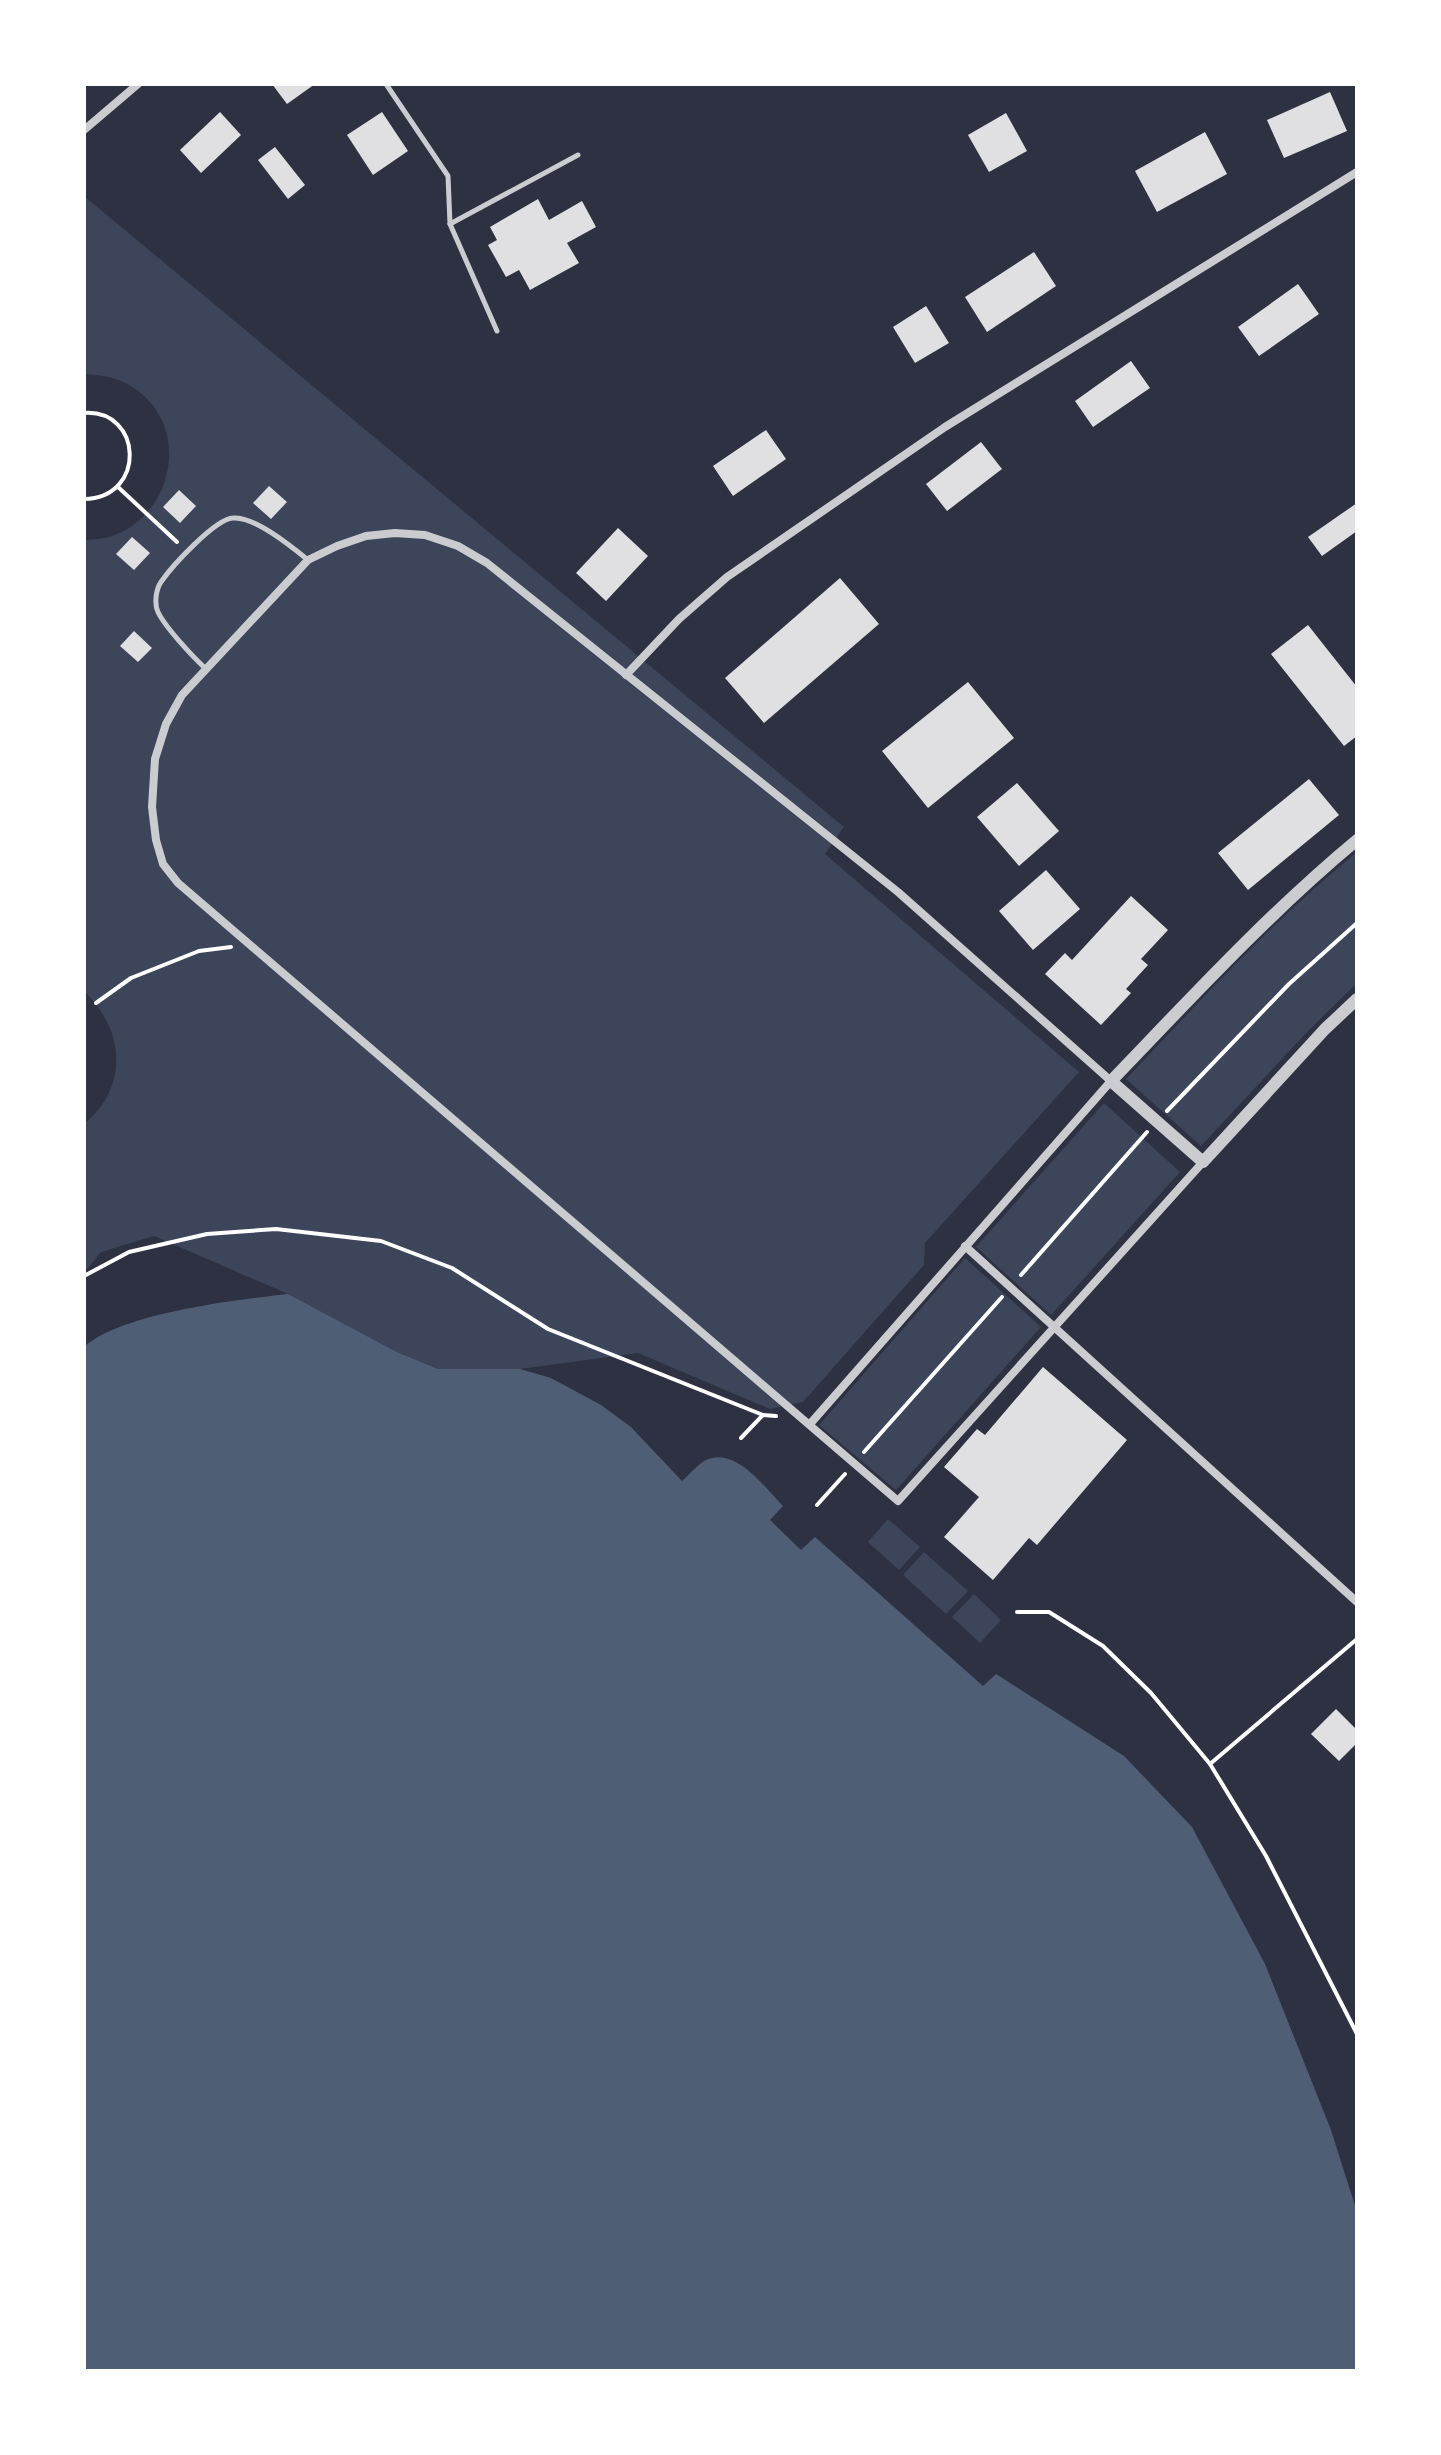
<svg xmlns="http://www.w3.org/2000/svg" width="1441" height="2455" viewBox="0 0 1441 2455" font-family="'DejaVu Sans',sans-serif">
	<rect width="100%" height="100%" fill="#2d3142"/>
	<g fill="#3c4559">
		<path d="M84,196L844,827L825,854L1079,1072L925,1243L924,1265L803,1402L770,1409L638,1353L520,1369H438L397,1352L288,1294L154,1236L101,1252L84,1273V1124C129,1087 125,1030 84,991V540C92,539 101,539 109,537C175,517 193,424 131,386C116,377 101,375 84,374Z"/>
		<path d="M1357,852V983L1308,1031L1201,1146L1126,1079C1200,1001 1273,920 1357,852Z"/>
		<polygon points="1104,1103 1180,1172 1051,1315 976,1247"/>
		<polygon points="965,1258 1041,1327 896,1490 819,1425"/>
		<polygon points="888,1519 920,1547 899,1570 868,1542"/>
		<polygon points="924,1552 968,1591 946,1614 903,1575"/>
		<polygon points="974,1594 1001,1620 980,1643 952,1617"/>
	</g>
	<path fill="#4f5d75" d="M288,1294L397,1352L438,1369H520L551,1378L601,1405L631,1427L682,1481C690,1474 698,1464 706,1460C736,1446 764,1487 783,1506L770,1520L801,1550L815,1537L983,1686L996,1674L1124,1756L1192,1827L1265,1964L1331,2130L1357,2212V2371H84V1347C122,1313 236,1300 288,1294Z"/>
	<g fill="#e0e0e3">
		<polygon points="272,84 315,84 287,104"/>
		<polygon points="1330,92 1347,131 1284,158 1267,120"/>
		<polygon points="220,112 241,135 201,173 180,150"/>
		<polygon points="382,112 408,151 373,175 347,135"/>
		<polygon points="1006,113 1027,151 989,172 968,135"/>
		<polygon points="1205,132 1227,174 1157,212 1135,171"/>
		<polygon points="275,147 305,185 288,199 258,160"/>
		<polygon points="538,199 549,220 582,201 596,227 567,243 579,263 530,290 519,270 506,277 488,245 497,240 490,227"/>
		<polygon points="1034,252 1056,286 987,332 965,297"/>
		<polygon points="1298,284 1319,314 1259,356 1238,327"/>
		<polygon points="926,306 949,343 915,363 893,327"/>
		<polygon points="1131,361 1150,388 1093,427 1075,401"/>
		<polygon points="766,430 786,459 733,496 713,466"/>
		<polygon points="981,442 1002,469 947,511 926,484"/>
		<polygon points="269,486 287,502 271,519 253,503"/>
		<polygon points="179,490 196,506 180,523 163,507"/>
		<polygon points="1357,503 1357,531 1322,556 1308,537"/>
		<polygon points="618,528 648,556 606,601 576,573"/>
		<polygon points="132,537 150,553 134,570 116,554"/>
		<polygon points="840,578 879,624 764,723 725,678"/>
		<polygon points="1308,625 1357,687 1357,736 1344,746 1271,654"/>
		<polygon points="134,631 152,648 138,662 120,646"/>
		<polygon points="968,682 1014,738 928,808 882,751"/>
		<polygon points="1309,779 1339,815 1248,890 1218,853"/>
		<polygon points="1017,783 1059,831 1019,866 977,817"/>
		<polygon points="1046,870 1080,909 1033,950 999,911"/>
		<polygon points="1131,896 1168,930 1141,959 1148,965 1126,989 1131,993 1101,1025 1045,974 1065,953 1072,960"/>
		<polygon points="1043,1367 1127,1440 1037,1545 1029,1538 993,1580 944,1537 979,1497 944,1467 977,1429 985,1435"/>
		<polygon points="1336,1709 1357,1730 1357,1743 1339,1761 1311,1734"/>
	</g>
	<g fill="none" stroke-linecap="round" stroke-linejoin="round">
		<g stroke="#fff" stroke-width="4">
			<path d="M84,413C143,409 147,498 84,499"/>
			<polyline points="118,487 177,542"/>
			<polyline points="96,1003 131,978 199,951 231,947"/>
			<polyline points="1167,1111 1289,984 1357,923"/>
			<polyline points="1021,1275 1147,1132"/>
			<polyline points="84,1276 129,1252 207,1234 276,1229 381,1241 452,1268 548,1329 763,1415 776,1416"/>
			<polyline points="741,1438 763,1415"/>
			<polyline points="864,1452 1002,1297"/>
			<polyline points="817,1505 845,1474"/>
			<polyline points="1017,1612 1049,1612 1103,1646 1151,1693 1210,1764 1266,1856 1357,2034"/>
			<polyline points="1210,1764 1357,1639"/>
		</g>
		<g stroke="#caccd0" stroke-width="5">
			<polyline points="386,84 448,176 450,224 497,331"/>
			<polyline points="450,224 578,155"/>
			<path d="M206,669C193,657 165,627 158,612C154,604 156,589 161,582C172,566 215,519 233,518C254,516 292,547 308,560"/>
		</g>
		<g stroke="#caccd0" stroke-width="8">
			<polyline points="84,130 138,84"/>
			<polyline points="626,675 679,619 727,577 945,427 1357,172"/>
			<polyline points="965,1246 1357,1602"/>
			<polyline points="810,1424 1111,1081 898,892 487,563 458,546 425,535 395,533 366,536 337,546 308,560 182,695 166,724 155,759 152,807 156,840 163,864 178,883 898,1501 1203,1162"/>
		</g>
		<path stroke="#caccd0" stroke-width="12" d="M1357,840C1269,913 1191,998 1111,1081L1203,1162L1325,1029L1357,999"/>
	</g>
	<rect width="1441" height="2455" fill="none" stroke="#ffffff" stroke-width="172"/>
</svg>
